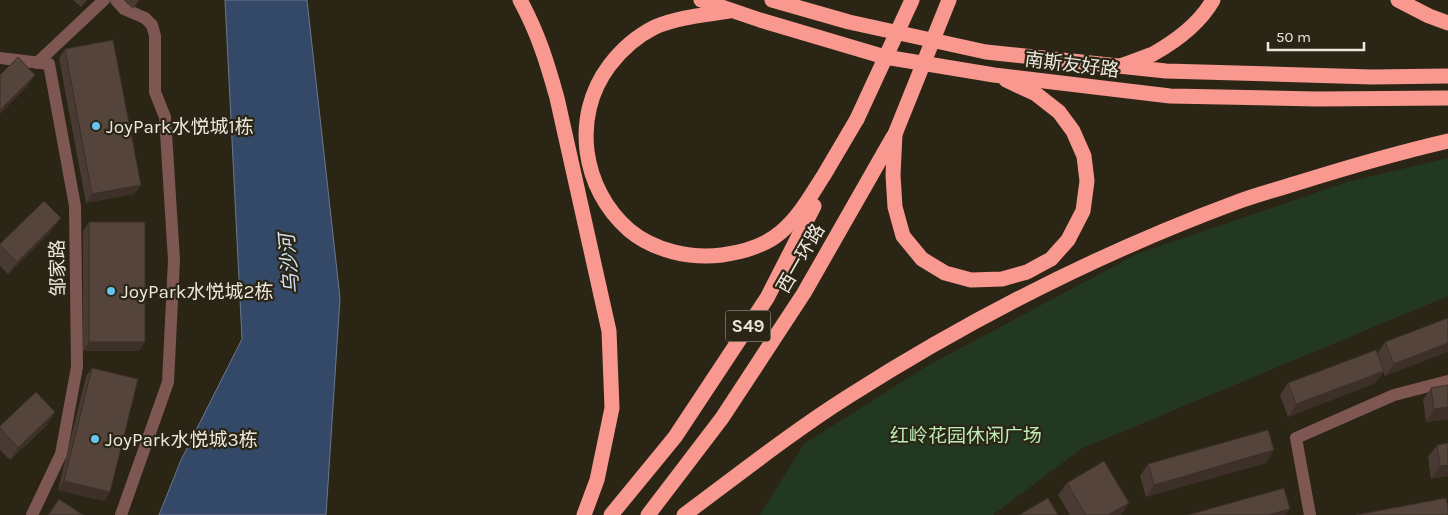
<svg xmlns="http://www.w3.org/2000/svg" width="1448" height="515" viewBox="0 0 1448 515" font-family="Karla,'Noto Sans SC',sans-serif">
	<rect width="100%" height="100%" fill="#2b2516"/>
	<polygon fill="#233821" points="1448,158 1448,296 1081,449 993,515 760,515 804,444 927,366 1137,254 1347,182"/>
	<polygon fill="#344967" stroke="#6b788a" points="225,0 307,0 340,298 326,515 159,515 181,460 242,339"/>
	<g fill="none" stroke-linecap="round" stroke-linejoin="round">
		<g stroke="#7e5752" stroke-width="12">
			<polyline points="116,0 124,9 145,18 152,25 155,36 155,92 165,117 174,260 168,382 121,515"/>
			<polyline points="0,58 49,64 75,206 77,367 61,454 32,515"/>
			<polyline points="37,63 104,0"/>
			<polyline points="1310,515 1296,438 1394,395 1448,381"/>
		</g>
		<g stroke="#f9988f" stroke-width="15">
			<path d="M520,0C538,33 547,62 557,98L609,331L612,408L597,480L584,515"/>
			<polyline points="701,0 760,20 885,57 994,75 1170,96 1317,99 1448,98"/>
			<polyline points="772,0 849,22 986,52 1166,71 1372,77 1448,76"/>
			<polyline points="1398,0 1429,16 1448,23"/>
			<path d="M729,11C705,15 678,17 655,27C637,36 621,50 609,66C571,117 582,189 629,230C654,251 691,259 722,255C743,252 765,246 781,232C800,216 811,195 824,175C835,156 846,138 857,119"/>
			<path d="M1123,65C1133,61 1143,58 1153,54C1176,41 1200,23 1213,0"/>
			<polyline points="895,134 893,175 895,207 903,236 922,259 945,273 971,280 1002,279 1027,272 1051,259 1068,240 1083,211 1087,181 1084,156 1073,131 1059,112 1036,94 1006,80"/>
			<polyline points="611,515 675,437 767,298 814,206"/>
			<polyline points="648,515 722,418 804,293 893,137"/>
			<path d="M684,515C738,475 792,432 849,396C970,319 1102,252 1237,202C1256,195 1275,190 1294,184C1345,168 1396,153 1448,141"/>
		</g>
		<g stroke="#f9988f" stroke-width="15">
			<polyline points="857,119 912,0"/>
			<polyline points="895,134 949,0"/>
		</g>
	</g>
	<g fill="#493a33">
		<polygon points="73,0 87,0 81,7"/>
		<polygon points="124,0 139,0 133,9"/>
		<polygon points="65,49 141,185 134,194 86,203 59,58"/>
		<polygon points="89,222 145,342 139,351 83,351 83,231"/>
		<polygon points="52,230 8,274 0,266 0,244"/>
		<polygon points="1448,318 1385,376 1383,372 1375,383 1288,417 1280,395 1288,383 1377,354 1385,342"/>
		<polygon points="92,368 110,492 104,501 58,490 86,376"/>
		<polygon points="1431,388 1448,419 1426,422 1423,400"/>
		<polygon points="55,412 47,425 10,460 0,450 0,426"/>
		<polygon points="1437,445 1448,476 1431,479 1428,457"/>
		<polygon points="1266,463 1146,497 1140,476 1148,464"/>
		<polygon points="1067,483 1120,515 1070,515 1058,495"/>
	</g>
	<g fill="#3c3029">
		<polygon points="35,75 27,87 0,114 0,110"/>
		<polygon points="141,185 134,194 86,203 92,194"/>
		<polygon points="61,218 52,230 8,274 17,262"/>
		<polygon points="89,342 145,342 139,351 83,351"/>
		<polygon points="1448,343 1448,352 1385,376 1394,364"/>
		<polygon points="1384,371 1375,383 1288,417 1296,404"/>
		<polygon points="1448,407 1448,419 1426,422 1434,409"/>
		<polygon points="55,412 47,425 10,460 18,448"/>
		<polygon points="1274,450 1266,463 1146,497 1154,485"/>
		<polygon points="1448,465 1448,476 1431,479 1440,466"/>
		<polygon points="64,481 110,492 104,501 58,490"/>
		<polygon points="1129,503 1121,515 1108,515"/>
		<polygon points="1290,509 1285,515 1268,515"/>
	</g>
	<g fill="#55443b" stroke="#3c3029">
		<polygon points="113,40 141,185 92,194 65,49"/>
		<polygon points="18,57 35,75 0,110 0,75"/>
		<polygon points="44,201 61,218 17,262 0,245 0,244"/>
		<rect x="89" y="222" width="56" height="120"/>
		<polygon points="1448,318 1448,343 1394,364 1385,342"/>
		<polygon points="1376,350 1384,371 1296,404 1288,383"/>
		<polygon points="92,368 138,379 110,492 64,481"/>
		<polygon points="1448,385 1448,407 1434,409 1431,388"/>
		<polygon points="36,392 55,412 18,448 0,428 0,426"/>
		<polygon points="1268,430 1274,450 1154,485 1148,464"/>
		<polygon points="1448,443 1448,465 1440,466 1437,445"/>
		<polygon points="1104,461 1129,503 1108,515 1086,515 1067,483"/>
		<polygon points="1284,488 1290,509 1268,515 1188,515"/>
		<polygon points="1048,498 1058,515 1019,515"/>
		<polygon points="1446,498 1448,507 1448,515 1356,515"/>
		<polygon points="59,499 83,515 48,515"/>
	</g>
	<g fill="#66c4ef" stroke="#2b2516" stroke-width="2">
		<circle cx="96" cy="126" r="5"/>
		<circle cx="111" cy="291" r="5"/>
		<circle cx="95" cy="439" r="5"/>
	</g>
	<g text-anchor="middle" stroke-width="4.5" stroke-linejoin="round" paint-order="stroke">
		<rect fill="#2b2516" stroke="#b1ada1" stroke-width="1" x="725.5" y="310.5" width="45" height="31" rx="4"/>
		<g font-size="18" font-weight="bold" fill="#ebe7dd">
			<text x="748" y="332">S49</text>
		</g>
		<g font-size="19" fill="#ebe7dd" stroke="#2b2516">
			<text transform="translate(1072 64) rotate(7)" y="7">南斯友好路</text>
			<text transform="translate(800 258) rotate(-60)" y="7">西一环路</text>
			<text transform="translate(57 268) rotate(-91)" y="7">邹家路</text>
		</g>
		<g font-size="19" fill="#ebe7dd" stroke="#2b2516" text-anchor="start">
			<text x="106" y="133">JoyPark水悦城1栋</text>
			<text x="121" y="298">JoyPark水悦城2栋</text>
			<text x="105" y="446">JoyPark水悦城3栋</text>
		</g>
		<g font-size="19" fill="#bcebb5" stroke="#2b2516">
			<text x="966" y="442">红岭花园休闲广场</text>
		</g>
		<g font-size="20" font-style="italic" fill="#d1e1f7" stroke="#2b2516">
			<text transform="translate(289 264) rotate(-95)" y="7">乌沙河</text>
		</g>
	</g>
	<path d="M1268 42v8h96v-8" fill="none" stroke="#ebe7dd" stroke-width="2.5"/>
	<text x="1276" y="42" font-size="15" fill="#ebe7dd" stroke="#2b2516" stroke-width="4" paint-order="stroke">50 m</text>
</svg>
